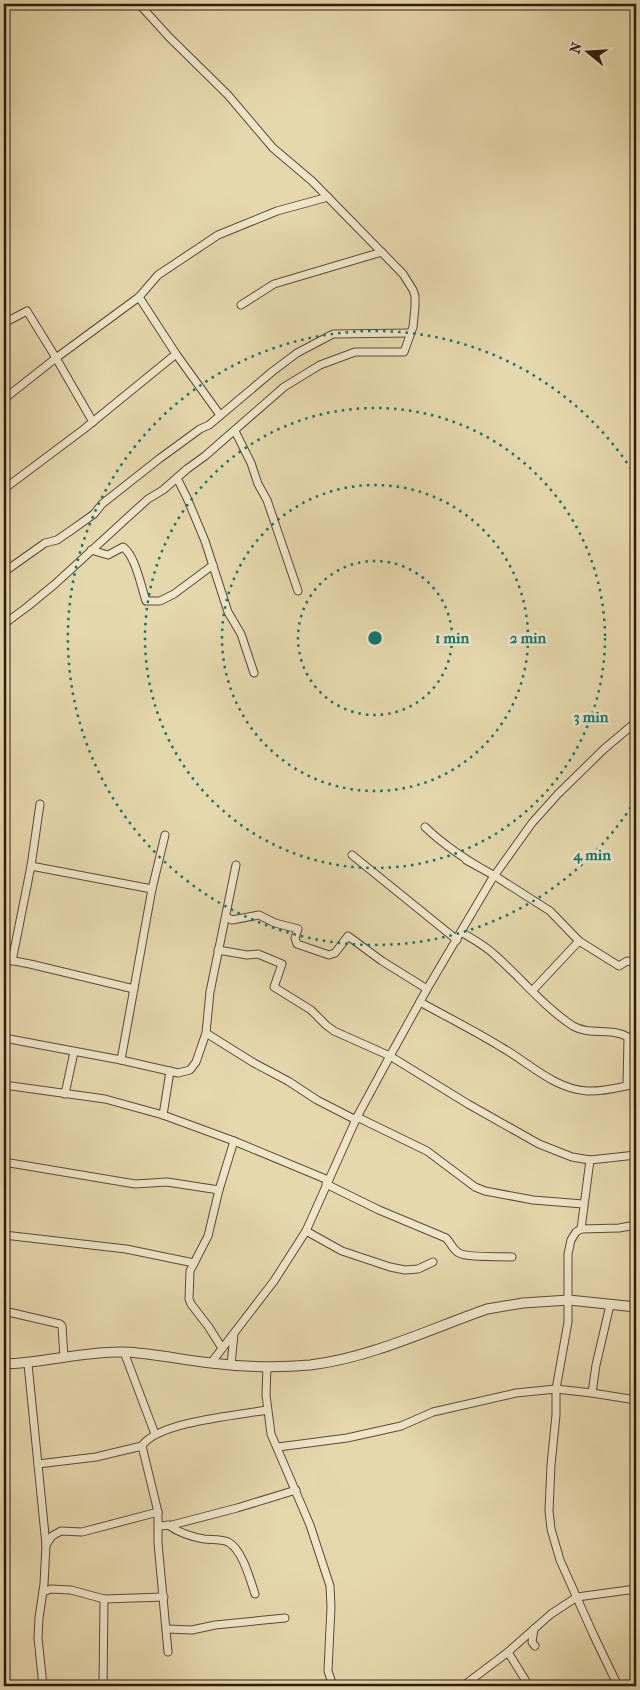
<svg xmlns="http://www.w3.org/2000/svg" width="640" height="1690" viewBox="0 0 640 1690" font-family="'IM FELL French Canon',serif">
	<rect width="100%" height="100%" fill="#e6d8ad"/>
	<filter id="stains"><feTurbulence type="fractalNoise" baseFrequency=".004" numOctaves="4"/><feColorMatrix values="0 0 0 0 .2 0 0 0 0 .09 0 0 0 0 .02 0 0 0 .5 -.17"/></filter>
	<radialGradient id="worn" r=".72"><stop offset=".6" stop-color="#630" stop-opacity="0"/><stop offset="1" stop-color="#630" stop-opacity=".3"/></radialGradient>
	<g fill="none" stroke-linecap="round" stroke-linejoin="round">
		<g stroke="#5d4b35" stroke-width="9">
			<g id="minor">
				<polyline points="241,305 274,284 382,252"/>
				<polyline points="4,323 27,311 56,358 139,297 158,275 218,235 277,211 328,197"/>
				<polyline points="176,354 220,415"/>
				<polyline points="4,399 56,358 93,422"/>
				<polyline points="235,431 251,463 258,484 267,500 298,591"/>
				<polyline points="177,478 187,498 205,541 228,612 241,634 254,673"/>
				<polyline points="4,489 84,429 176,354 139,297"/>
				<path d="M91,550L108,555L123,547C135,555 141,586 146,601H160L174,594L213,565"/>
				<polyline points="4,572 45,543 57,540 73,529 94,514 102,504 159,459 200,429 209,425 273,371 297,353 333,334 411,333"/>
				<polyline points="4,624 27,607 55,584 127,518 148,499 163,490 187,469 205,456 284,387 320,365 355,352 404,352 413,327 415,307 415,296 413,290 403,274 312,181 273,148 228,95 169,37 139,4"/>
				<path d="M425,827C446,847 469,862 495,876L466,860"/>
				<polyline points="352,855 457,940"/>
				<polyline points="31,866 152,889"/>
				<polyline points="495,876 550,911 579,941 619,966 627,961 636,963"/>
				<polyline points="226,917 232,920 259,915 275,923 298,929 295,938 297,944 329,955 335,953 348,936 382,961 427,989"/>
				<path d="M461,932C473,939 486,946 496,956C521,978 545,1008 573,1026C590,1036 611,1027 628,1037L627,1085"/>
				<polyline points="218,950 247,955 258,954 282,964 274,987 311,1010 326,1025 334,1031 390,1056 468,1104 539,1144 572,1157 590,1160 636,1155"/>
				<polyline points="4,959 30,964 134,989"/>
				<polyline points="12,961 31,866 40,804"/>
				<polyline points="533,990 579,941"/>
				<path d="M420,1002C447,1017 475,1031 501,1047C528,1062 554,1089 587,1091C603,1092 620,1087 636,1084"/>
				<polyline points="206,1033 254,1063 288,1081 317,1100 356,1120"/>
				<polyline points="4,1038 121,1060 178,1073 190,1070 196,1062 206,1033 210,992 236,865"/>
				<polyline points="121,1060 152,889 165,835"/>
				<polyline points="4,1085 105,1099 163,1115 234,1141 328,1180"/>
				<polyline points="65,1094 74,1052"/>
				<polyline points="163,1115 170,1071"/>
				<polyline points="357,1117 427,1151 475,1187 485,1191 533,1200 583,1204"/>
				<polyline points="4,1162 135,1184 167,1182 219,1190"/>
				<path d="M326,1184L379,1210L446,1238C451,1243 453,1250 459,1253C467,1258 501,1256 512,1257"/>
				<polyline points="581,1229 590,1160"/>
				<polyline points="306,1231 342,1251 390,1267 405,1270 418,1269 433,1262"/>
				<polyline points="4,1235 126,1249 194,1263"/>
				<polyline points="4,1311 60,1324 62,1326 64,1358"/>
				<polyline points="222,1348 208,1326 191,1304 189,1299 190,1271 208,1236 219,1190 234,1141"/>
				<polyline points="124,1352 155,1434"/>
				<polyline points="211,1363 274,1281 306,1231 357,1117 390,1056 427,989 492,879 532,823 558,794 604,749 636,722"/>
				<polyline points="28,1364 46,1545 44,1584 39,1618 38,1638 43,1686"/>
				<polyline points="231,1365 234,1334"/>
				<polyline points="267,1366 266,1395 271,1434 310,1525 330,1586 331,1607 328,1671 333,1686"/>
				<polyline points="592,1393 596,1365 610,1305"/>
				<polyline points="142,1446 158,1512 158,1543 168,1652"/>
				<polyline points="278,1447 347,1438 401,1426 433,1412 516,1393 556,1389 592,1393 636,1400"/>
				<path d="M38,1464L96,1457L142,1446C157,1422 239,1415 267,1410"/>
				<path d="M168,1525C178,1532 192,1537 204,1539C212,1540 221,1539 228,1542C242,1549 250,1579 255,1594"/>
				<polyline points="159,1526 172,1525 237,1508 296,1490"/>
				<polyline points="46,1545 52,1536 61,1531 82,1532 158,1512"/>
				<polyline points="43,1592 51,1589 71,1590 104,1599 164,1597"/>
				<polyline points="167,1629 192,1630 215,1625 285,1618"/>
				<polyline points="534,1629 532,1642 535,1646"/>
				<polyline points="508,1652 529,1686"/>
				<polyline points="103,1686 104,1599"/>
				<polyline points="463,1686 508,1652 551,1614 577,1597 636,1589"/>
				<polyline points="618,1686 594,1636 560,1560 551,1529 549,1511 551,1465 556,1415 556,1389 568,1322 568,1254 571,1240 576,1232 581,1229 619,1228 636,1225"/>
			</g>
		</g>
		<g stroke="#5d4b35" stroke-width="11">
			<path id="tertiary" d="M4,1364C44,1363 84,1351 124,1352C153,1353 182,1360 211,1363C243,1367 277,1368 310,1365C370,1358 430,1329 487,1309L523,1303L569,1300L636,1307"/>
		</g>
		<use href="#minor" stroke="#efe6ca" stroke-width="7"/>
		<use href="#tertiary" stroke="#efe6ca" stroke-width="9"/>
	</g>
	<g fill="none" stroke="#0f766e" stroke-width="2.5" stroke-dasharray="2.5 5">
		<circle cx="375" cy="638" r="77"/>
		<circle cx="375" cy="638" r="153"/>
		<circle cx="375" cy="638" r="230"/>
		<path d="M635 801A307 307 0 1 1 635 475"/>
	</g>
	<circle cx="375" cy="638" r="8" fill="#0f766e" stroke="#efe6ca" stroke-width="2.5"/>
	<g font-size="15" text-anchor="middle" font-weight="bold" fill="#0f766e" stroke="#efe6ca" stroke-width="5" stroke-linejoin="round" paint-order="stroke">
		<text x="452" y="643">1 min</text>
		<text x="528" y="643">2 min</text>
		<text x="591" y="722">3 min</text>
		<text x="592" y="860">4 min</text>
	</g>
	<rect width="640" height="1690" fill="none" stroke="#e6d8ad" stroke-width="20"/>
	<rect x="5" y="5" width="630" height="1680" fill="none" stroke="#2f1c0d" stroke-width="2.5"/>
	<rect x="10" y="10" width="620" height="1670" fill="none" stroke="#2f1c0d"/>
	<g transform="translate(588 52) rotate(288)" stroke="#efe6ca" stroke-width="4" paint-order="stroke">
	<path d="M0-4L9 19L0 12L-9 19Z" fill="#2f1c0d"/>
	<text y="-8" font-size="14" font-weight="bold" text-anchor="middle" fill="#2f1c0d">N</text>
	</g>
	<rect width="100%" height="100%" filter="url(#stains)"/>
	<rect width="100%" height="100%" fill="url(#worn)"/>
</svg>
